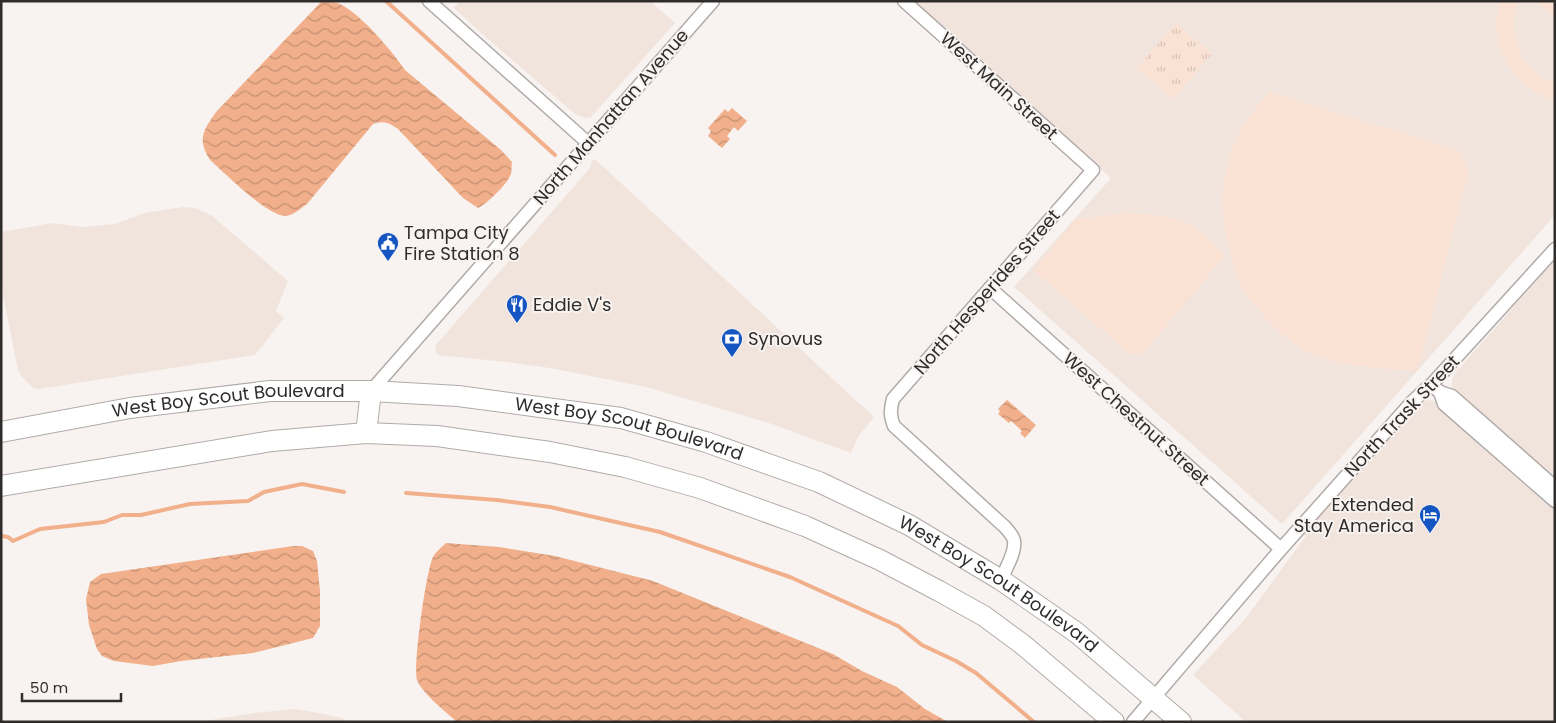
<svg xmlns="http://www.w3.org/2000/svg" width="1556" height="723" viewBox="0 0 1556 723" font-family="Poppins,sans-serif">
	<defs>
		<pattern id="park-tufts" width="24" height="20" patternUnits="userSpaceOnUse" patternTransform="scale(1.25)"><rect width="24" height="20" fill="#f9e1d4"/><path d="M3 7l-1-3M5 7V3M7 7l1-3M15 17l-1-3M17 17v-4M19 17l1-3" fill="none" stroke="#d6c1b6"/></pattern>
		<pattern id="water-waves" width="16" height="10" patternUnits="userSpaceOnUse" patternTransform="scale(1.25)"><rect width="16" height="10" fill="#f1b08b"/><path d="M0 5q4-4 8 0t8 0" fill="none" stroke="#c49072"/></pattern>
	</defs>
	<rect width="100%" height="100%" fill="#f8f3f0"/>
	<g fill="#f1e4dd">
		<polygon points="460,1 650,1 675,23 591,117 584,118 575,114 480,32 454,8"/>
		<polygon points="915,1 1555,1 1555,215 1282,524 1014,287 1111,178"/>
		<polygon points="592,160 596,160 874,417 858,437 851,453 769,423 646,387 550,368 506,362 437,355 435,346 590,168"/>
		<polygon points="183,207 195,208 211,215 288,281 276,311 284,318 255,355 39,389 33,388 22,377 18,370 1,285 1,232 53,223 81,227 115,224 144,213"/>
		<polygon points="1555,260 1555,482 1454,393 1452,387 1452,380 1455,373"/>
		<polygon points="1429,400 1435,401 1555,508 1555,722 1246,722 1193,675 1245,619 1306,536 1303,533 1411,412 1423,402"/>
		<polygon points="296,709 339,717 350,722 198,722 254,713"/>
	</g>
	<g fill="#f9e1d4">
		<path d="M1500,1H1518C1507,34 1520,72 1555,83V101C1513,87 1486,45 1500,1Z"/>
		<polygon points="1536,1 1555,1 1555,18"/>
		<path d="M1269,92L1458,150L1469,172L1417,371C1380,368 1325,367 1295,345C1283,336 1255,308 1247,296C1240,286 1236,273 1233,261C1221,222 1218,189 1232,149C1239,128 1255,109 1269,92Z"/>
		<path d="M1122,213C1143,214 1167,214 1187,223C1202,230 1214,244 1225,256L1143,353L1130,354L1034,271L1074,220Z"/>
	</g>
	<polygon fill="url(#park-tufts)" points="1176,23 1212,54 1173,99 1137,68"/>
	<g fill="url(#water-waves)">
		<path d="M321,2C327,2 334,2 340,4C361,14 392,51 405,70L501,150L512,162C511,166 512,170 511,174C507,184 488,203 478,208L463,198L398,129C389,123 384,120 373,124L307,204C301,208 294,215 286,216C268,217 225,173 210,160C197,139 203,131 216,112Z"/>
		<polygon points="732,108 747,121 738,131 734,127 727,136 730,139 722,148 708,136 711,131 708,128 725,109 728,112"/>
		<polygon points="1007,400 1036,425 1025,438 1020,433 1022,431 1011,421 1009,423 998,414 1000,411 998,409"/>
		<path d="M446,543L499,547L555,556L653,581L833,654L862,671L897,687L925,709L948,722H457C447,713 421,692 417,680C413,666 426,571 433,557C435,552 442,547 446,543Z"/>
		<polygon points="293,546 302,546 313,551 317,561 320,591 320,626 313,638 253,653 181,661 153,666 114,661 102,656 97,649 89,625 86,599 90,582 101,574"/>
	</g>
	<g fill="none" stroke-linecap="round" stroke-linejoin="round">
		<g stroke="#f1b08b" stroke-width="4">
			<polyline points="386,1 555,155"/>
			<polyline points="406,493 497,500 550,507 660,532 790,577 898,626 922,645 956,661 976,673 1034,722"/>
			<polyline points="1,536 8,537 13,541 40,529 104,522 122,515 141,515 190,504 248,501 264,492 302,484 344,492"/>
		</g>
		<g stroke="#b0aba9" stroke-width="15">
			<g id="street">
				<polyline points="429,1 588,143"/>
				<path d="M904,1L1093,170L893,399C890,410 890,416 894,426L1005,527C1008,531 1013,535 1014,541C1016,553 1005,569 1001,580"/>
				<polyline points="990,288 1281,549"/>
				<polyline points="1431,385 1440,392 1452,396 1555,487"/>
				<polyline points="371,391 713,1"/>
				<polyline points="1440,392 1444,404 1555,501"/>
				<polyline points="1133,722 1281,549 1412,402 1427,388 1431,385 1555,249"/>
			</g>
		</g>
		<g stroke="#b0aba9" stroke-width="22">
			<g id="primary">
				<path id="s1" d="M1,432L130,408L270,391H371L458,396L621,418L706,442L819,482L909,525L1001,580L1077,633L1181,722"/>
				<polyline points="366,433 371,391"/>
				<polyline points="1,486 272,441 366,433 437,436 550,452 625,467 700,488 805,526 880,560 939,591 984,616 1022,644 1114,722"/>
			</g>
		</g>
		<use href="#street" stroke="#fff" stroke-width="12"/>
		<use href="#primary" stroke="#fff" stroke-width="20"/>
	</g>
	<defs>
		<g id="civic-pin" transform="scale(1.125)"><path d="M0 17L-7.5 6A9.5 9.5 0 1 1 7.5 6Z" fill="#1555c1" stroke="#f8f3f0"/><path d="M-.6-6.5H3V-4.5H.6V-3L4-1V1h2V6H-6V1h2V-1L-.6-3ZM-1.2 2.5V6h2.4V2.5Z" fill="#fff"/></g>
		<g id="restaurant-pin" transform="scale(1.125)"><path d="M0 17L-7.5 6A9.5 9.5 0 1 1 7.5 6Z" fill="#1555c1" stroke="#f8f3f0"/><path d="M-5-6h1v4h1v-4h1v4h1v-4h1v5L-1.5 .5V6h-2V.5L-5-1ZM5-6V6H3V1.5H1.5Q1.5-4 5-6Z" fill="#fff"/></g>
		<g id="bank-pin" transform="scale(1.125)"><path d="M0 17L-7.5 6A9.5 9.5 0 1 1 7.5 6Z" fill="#1555c1" stroke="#f8f3f0"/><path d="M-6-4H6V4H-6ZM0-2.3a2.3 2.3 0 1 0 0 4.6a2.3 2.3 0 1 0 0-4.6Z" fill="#fff"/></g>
		<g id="hotel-pin" transform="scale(1.125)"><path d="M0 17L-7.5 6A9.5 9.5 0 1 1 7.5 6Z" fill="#1555c1" stroke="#f8f3f0"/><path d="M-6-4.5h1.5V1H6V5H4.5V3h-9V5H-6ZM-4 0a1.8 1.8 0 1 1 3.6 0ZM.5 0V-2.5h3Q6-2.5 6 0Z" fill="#fff"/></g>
	</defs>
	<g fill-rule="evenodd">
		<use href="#civic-pin" x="388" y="243"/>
		<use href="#restaurant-pin" x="517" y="305"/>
		<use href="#bank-pin" x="732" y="339"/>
		<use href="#hotel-pin" x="1430" y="515"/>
	</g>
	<g text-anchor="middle" stroke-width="4" stroke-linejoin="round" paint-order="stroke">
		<g font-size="18" fill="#2f2d2c" stroke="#f8f3f0">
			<text transform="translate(999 86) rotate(42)" y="6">West Main Street</text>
			<text transform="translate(611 117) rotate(-49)" y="6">North Manhattan Avenue</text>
			<text transform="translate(987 292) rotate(-49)" y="6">North Hesperides Street</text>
			<text dy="6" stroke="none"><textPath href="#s1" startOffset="230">West Boy Scout Boulevard</textPath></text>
			<text transform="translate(1402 416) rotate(-47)" y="6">North Trask Street</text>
			<text transform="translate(1136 419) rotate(42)" y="6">West Chestnut Street</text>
			<text dy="6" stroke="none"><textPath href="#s1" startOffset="635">West Boy Scout Boulevard</textPath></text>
			<text dy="6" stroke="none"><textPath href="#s1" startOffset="1040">West Boy Scout Boulevard</textPath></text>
		</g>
		<g font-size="18" fill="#2f2d2c" stroke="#f8f3f0" text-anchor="start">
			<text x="404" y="239">Tampa City<tspan x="404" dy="21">Fire Station 8</tspan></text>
			<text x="533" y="311">Eddie V's</text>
			<text x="748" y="345">Synovus</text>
			<text x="1414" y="511" text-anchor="end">Extended<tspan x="1414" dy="21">Stay America</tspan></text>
		</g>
	</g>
	<rect width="1556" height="723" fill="none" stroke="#2f2d2c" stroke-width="5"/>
	<path d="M22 693v8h99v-8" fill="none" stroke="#2f2d2c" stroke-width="2.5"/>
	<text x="30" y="693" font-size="15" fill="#2f2d2c" stroke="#f8f3f0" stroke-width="4" paint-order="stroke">50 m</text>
</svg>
